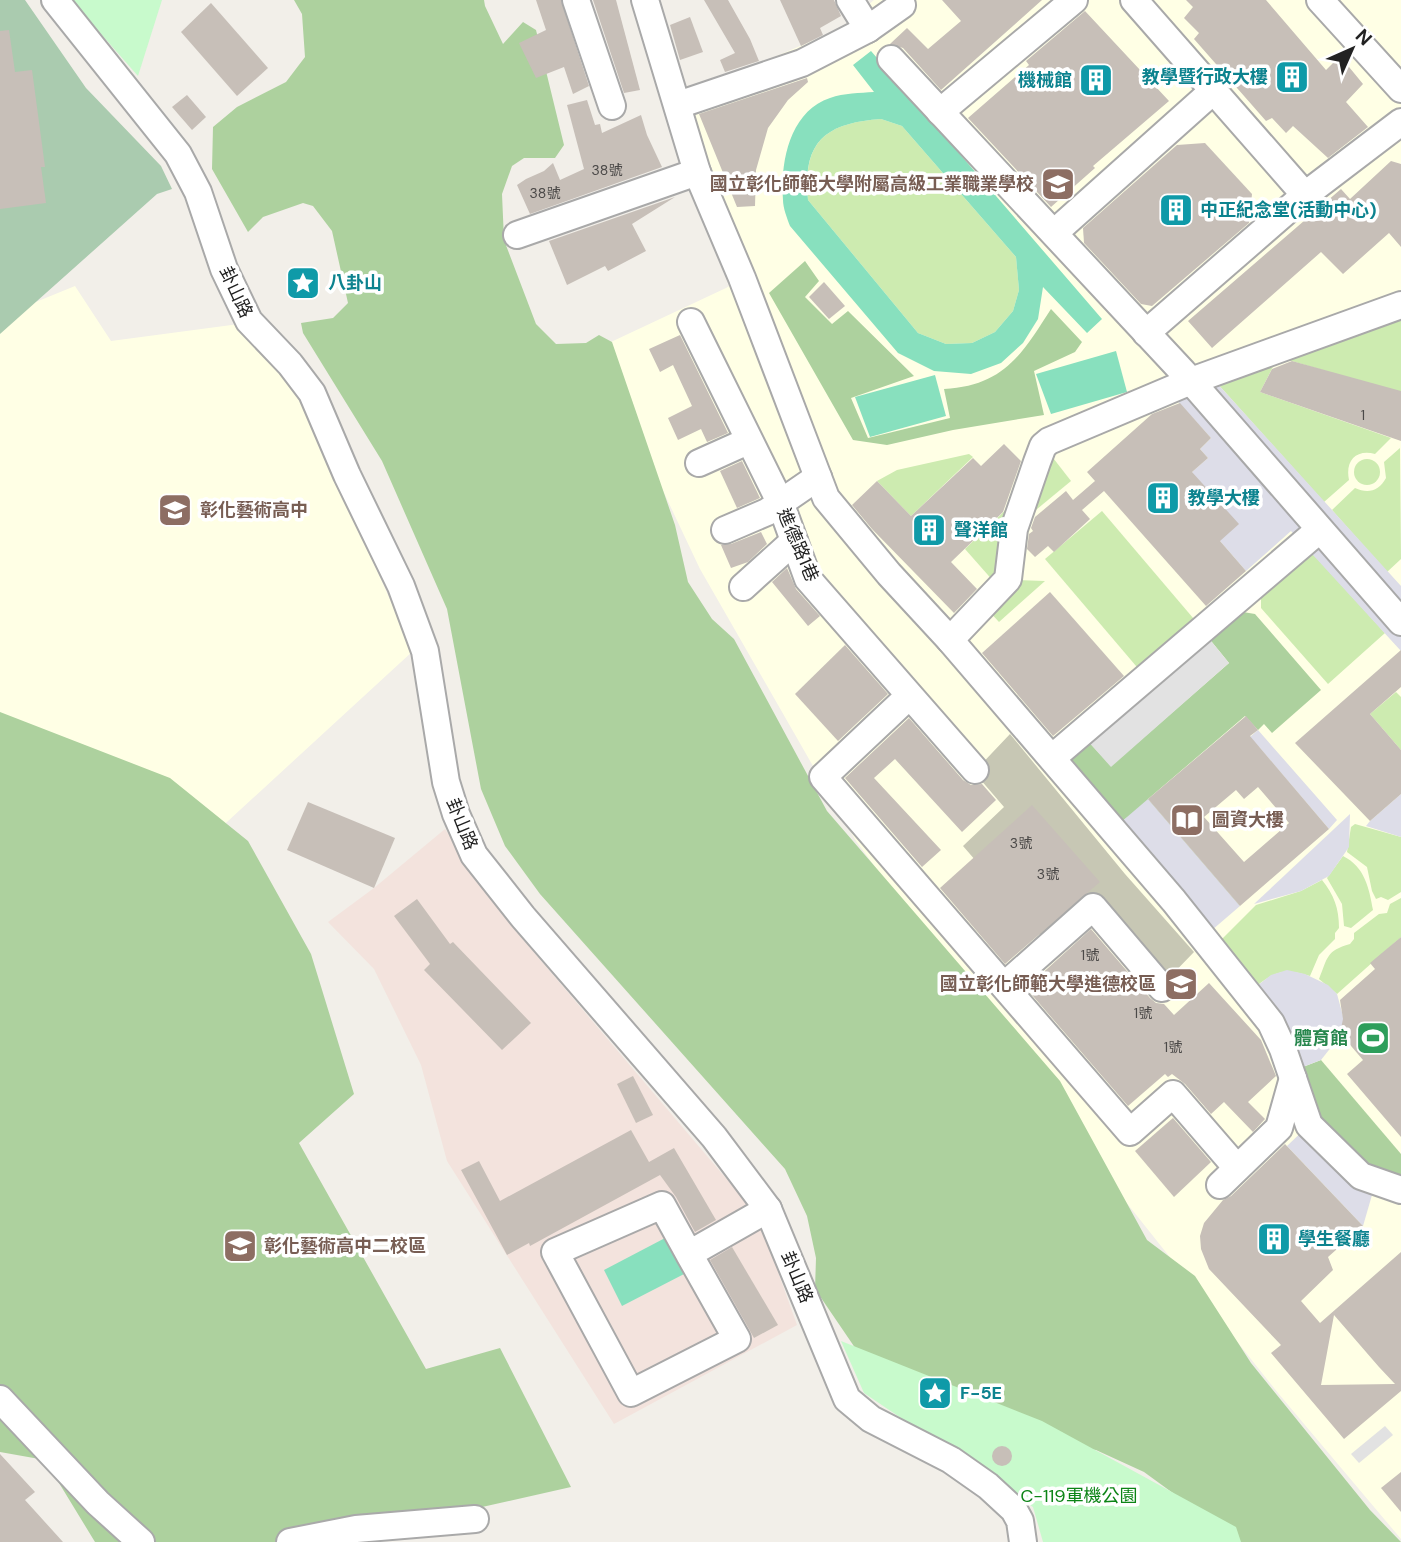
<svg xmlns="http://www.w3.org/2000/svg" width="1401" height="1542" viewBox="0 0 1401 1542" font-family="'DM Sans','Noto Sans TC',sans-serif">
	<rect width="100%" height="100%" fill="#f2efe9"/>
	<g fill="#ffffe5">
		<polygon points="874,0 1401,0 1401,1539 1278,1393 1079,1143 856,841 700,569 596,349 726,288 754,271 678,98 840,29"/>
		<polygon points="75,286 111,341 239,324 287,369 413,651 165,879 0,755 0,329 26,306"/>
	</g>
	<polygon fill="#f3e3dd" points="445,829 509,923 758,1216 797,1325 614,1424 447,1161 421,1065 374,969 328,922 374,888"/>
	<polygon fill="#c7c7b4" points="1010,734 1125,874 1194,952 1165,982 1093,901 1046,942 963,846 1004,807 974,772"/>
	<g fill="#cdebb0">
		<path d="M881,119L902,126L1016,257L1019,290L1013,311L995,332L972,343L946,344L918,333L808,200C802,141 826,123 881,119Z"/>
		<path d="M1401,317V393L1278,357L1260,392L1391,438L1375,454C1356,449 1345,461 1349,480L1324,502L1216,382L1277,357Z"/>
		<path d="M1400,448L1401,559L1387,572L1332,510L1355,488C1368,494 1379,491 1386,478L1384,462Z"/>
		<polygon points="969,454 973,457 911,516 877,481 897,470"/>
		<polygon points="1050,454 1071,481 1025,519"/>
		<circle cx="1367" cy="472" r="13"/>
		<polygon points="1017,499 995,583 965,549"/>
		<polygon points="1102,511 1199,625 1142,673 1045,559"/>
		<polygon points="1307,547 1385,633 1328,684 1261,608 1261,589"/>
		<polygon points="1016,580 1045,581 999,622 987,609"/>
		<polygon points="1396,692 1401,697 1401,750 1370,714"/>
		<polygon points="1355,824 1401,837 1401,892 1388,900 1381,897 1376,899 1372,891 1367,867 1347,852 1351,827"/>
		<path d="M1343,856C1365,867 1369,888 1373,910L1351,928L1344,926L1342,904L1327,878Z"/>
		<path d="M1322,880C1334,895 1339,908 1339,928L1335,933V939L1319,955L1310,976C1284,968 1274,971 1253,989L1220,941L1256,905L1301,891Z"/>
		<path d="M1401,898V937L1337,994L1319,979C1328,957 1326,951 1350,944L1354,939V933L1379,914L1387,913L1390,904Z"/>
	</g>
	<g fill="#add19e">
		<polygon points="294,0 484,0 485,6 503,44 523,22 536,30 564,145 555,158 524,158 512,166 502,194 504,240 536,324 556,344 586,343 599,335 612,342 675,525 688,582 712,619 734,639 827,811 1060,1081 1147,1240 1195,1276 1251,1363 1370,1510 1401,1542 1220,1542 1210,1520 1144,1472 1096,1450 951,1428 879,1383 815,1289 816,1258 807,1216 785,1169 540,894 505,846 481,789 447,609 382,461 303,333 301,323 333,318 348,303 332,231 313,206 303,203 263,217 248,232 212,169 213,127 237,107 286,82 305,57 302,14"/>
		<path d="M805,261L819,281L805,297L832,324L848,311L914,376L851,398L868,438L950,418L944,389C1004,386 1022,354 1051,309L1082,342L1075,352L1034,371L1044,415L953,430L887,445L853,440L769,293Z"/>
		<polygon points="1237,611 1255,614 1321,690 1272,733 1264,724 1258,730 1245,716 1148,799 1240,906 1129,816 1120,823 1067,755 1086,739 1111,766 1229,663 1207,636"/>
		<polygon points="0,712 170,778 248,841 311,954 354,1094 299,1143 426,1369 500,1348 571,1487 326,1542 95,1542 45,1460 0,1452"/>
		<polygon points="1321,1060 1401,1154 1401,1185 1363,1173 1313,1121 1295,1070"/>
	</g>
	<polygon fill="#aacbaf" points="0,0 25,0 86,88 161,166 172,189 157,194 0,334"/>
	<g fill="#c8facc">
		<polygon points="71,0 162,0 138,76"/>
		<polygon points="841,1341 1042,1421 1236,1527 1241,1542 1043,1542 1033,1507 864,1393"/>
	</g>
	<g fill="#88e0be" fill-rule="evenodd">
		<path d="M871,51L1102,319L1087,333L1043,287L1038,319L1023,343L1001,363L971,374L934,371L898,353L790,226C787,218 783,208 783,200C780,162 790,111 830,98C844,93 860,93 874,92L853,65ZM881,119L902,126L1016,257L1019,290L1013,311L995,332L972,343L946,344L918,333L808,200C802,141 826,123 881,119Z"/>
		<polygon points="1116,351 1127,392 1051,414 1036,374"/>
		<polygon points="935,375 946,416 870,437 855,397"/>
		<polygon points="667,1237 686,1273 622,1306 604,1270"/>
	</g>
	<g fill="#e2e2e2">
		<polygon points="1207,636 1229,663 1111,767 1086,739"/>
		<polygon points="1385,1426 1393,1435 1359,1463 1351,1454"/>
	</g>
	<g fill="#dddde8">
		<polygon points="1216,382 1401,586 1401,651 1291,531 1246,571 1220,541 1192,472 1208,458 1200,449 1211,438 1173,396"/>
		<polygon points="1258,730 1337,820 1329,829 1259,747 1243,743"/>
		<polygon points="1401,794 1401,837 1366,826 1370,821"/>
		<polygon points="1148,799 1240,906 1212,930 1120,823"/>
		<polygon points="1350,814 1349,847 1329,876 1301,891 1254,904"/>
		<polygon points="1287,970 1305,974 1328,985 1337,994 1343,1016 1343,1024 1336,1041 1321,1060 1295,1070 1253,989 1271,975"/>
		<polygon points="1309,1125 1361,1176 1372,1195 1363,1226 1287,1146"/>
	</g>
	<g fill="#c7bfb8" fill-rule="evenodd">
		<polygon points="536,0 561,0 589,86 573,94 564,67 536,78 519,43 546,30"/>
		<polygon points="593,0 616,0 640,90 624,93"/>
		<polygon points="704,0 728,0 750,39 759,61 725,72 720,60 735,53"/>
		<polygon points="780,0 834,0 841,16 820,28 823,35 801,46"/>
		<polygon points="942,0 1042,0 941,90 903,48 890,44 907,28 928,49 961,21"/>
		<polygon points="1186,0 1266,0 1326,70 1340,56 1363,84 1346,102 1368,127 1328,158 1293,126 1286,133 1272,118 1266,121 1194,39 1199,33 1184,18 1193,7"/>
		<polygon points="211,3 268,68 237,96 181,32"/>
		<polygon points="1085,11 1169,101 1093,166 1095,168 1051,207 968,118 1029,65 1026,61"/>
		<polygon points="690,17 703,52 680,60 670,25"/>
		<polygon points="9,30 15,72 32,70 45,167 41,167 46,203 0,209 0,31"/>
		<polygon points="807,78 808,82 788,100 768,128 756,170 755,206 737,207 699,114"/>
		<polygon points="187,95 206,117 192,130 172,107"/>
		<polygon points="587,100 595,125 600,124 602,133 641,115 647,135 662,167 530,214 517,185 526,179 544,171 553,163 560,180 584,169 567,105"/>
		<polygon points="1205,143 1252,194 1249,223 1152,306 1141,304 1084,243 1083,228 1177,145"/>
		<polygon points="1391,161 1401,164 1401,247 1389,233 1343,274 1321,252 1212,348 1188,321 1341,189 1350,199"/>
		<polygon points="675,197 632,224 646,251 608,271 605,266 567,285 549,241"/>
		<polygon points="824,282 845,306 829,319 809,297"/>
		<polygon points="680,335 728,433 707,442 701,429 678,440 668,418 692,406 673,365 660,372 649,349"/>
		<polygon points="1292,361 1401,391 1401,441 1260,392 1272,369"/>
		<polygon points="1180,403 1211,438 1200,449 1208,458 1192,472 1239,524 1220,541 1246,571 1206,606 1104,491 1082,510 1090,519 1054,552 1048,546 1035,557 1027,549 1029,534 1033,531 1031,528 1035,517 1066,491 1073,500 1095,481 1087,472 1152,414"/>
		<polygon points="1004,444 1021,461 1003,512 951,562 977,589 954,613 872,529 852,505 877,481 911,516 973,458 981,466"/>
		<polygon points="742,461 760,498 737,508 720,471"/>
		<polygon points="761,532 767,544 748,562 731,568 721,545 731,544"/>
		<polygon points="787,568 796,589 820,616 808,626 772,582"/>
		<polygon points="1050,592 1124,676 1053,736 982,653"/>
		<polygon points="845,645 888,694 838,741 795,694"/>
		<polygon points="1401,650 1401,687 1370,714 1401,750 1401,794 1370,821 1295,743"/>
		<path d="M1246,716L1258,730L1250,736L1329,829L1240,906L1148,799ZM1258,787L1289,823L1244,862L1204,817L1236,790L1244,799Z"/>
		<polygon points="909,718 963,780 971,785 982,784 996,800 962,832 895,759 874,778 941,850 922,867 845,778"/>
		<polygon points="308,802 395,838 374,888 287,850"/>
		<polygon points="1032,805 1100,882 1005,964 940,888"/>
		<polygon points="417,899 450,944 453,942 531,1023 502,1050 424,970 430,964 394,916"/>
		<polygon points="1091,929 1150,998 1156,1003 1164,1004 1174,1015 1209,983 1261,1040 1276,1076 1248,1102 1265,1119 1253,1132 1224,1102 1211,1114 1185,1084 1172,1074 1168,1077 1165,1074 1128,1106 1026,988"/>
		<polygon points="1401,937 1401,1137 1347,1074 1363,1060 1340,1033 1343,1019 1340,1000 1375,969 1370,963"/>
		<polygon points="633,1076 653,1115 636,1123 617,1084"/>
		<polygon points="1173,1118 1211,1162 1174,1197 1135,1151"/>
		<polygon points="631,1130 649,1162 674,1148 716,1220 695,1232 676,1197 660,1175 530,1246 529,1243 507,1255 461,1170 479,1161 500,1201"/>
		<path d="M1285,1144L1363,1226L1328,1257L1333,1270L1301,1301L1320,1323L1401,1252V1391L1344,1439L1271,1353L1281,1345L1209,1269L1201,1249L1200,1236L1204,1223L1223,1200L1231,1196ZM1334,1315L1379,1367L1395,1384L1321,1385Z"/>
		<polygon points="732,1247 778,1325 754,1338 710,1260"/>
		<circle cx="1002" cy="1456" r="10"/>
		<polygon points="0,1454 35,1492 25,1500 63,1542 0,1542"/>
		<polygon points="1401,1472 1401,1512 1381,1488"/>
	</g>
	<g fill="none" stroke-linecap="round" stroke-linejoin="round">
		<g stroke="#a9a9a9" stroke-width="30">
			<g id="minor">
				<polyline points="55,0 178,154 198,192 224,269 249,321 290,364 312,393 347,475 401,586 425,651 446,782 456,814 474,855 523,917 714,1137 768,1209 847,1399 871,1419 951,1460 988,1486 1014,1510 1020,1521 1023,1542"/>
				<polyline points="576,0 612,106"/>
				<polyline points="645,0 697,172 742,278 826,498 889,574 950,640 1008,579 1014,529 1037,462 1043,446 1049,441 1191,381 1401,305"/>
				<polyline points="850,0 868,29"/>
				<polyline points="1134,0 1305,195"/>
				<polyline points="1320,0 1401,89"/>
				<polyline points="891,59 1183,372 1401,622"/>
				<polyline points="678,105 802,63 868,29 902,5 900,0"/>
				<polyline points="940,112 1074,0"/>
				<polyline points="1054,233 1214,90"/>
				<polyline points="517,235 697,172"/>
				<polyline points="691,322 780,502 808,579 975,770"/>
				<polyline points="1146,333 1305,195 1401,122"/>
				<polyline points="699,463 748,441"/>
				<polyline points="725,530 767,512 818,477"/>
				<polyline points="743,587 794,541"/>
				<polyline points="950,640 1174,901 1271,1023 1283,1049 1309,1125 1361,1176 1401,1190"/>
				<polyline points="909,696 823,777 1130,1132 1173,1094 1237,1168"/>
				<polyline points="1052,758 1319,530"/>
				<polyline points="1005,985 1093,907 1162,988"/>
				<polyline points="1220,1185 1279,1128 1293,1078"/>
				<polyline points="689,1254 737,1339 631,1393 555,1252 662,1205 689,1254 768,1209"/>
				<polyline points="0,1399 98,1503 141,1542"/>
				<polyline points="290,1542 356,1529 475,1519"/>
			</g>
		</g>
		<use href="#minor" stroke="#fff" stroke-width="26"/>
	</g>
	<defs>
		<g id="building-square" transform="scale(1.75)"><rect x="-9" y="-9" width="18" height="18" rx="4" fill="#0f9aa8" stroke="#fff"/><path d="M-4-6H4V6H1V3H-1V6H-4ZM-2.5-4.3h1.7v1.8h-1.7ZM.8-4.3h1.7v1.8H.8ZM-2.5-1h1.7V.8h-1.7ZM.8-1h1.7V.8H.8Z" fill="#fff"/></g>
		<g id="school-square" transform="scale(1.75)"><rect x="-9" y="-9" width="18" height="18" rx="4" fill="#8d6e63" stroke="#fff"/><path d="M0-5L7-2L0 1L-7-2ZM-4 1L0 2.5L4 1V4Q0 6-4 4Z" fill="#fff"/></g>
		<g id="sight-square" transform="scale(1.75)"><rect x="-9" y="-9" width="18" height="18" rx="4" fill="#0f9aa8" stroke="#fff"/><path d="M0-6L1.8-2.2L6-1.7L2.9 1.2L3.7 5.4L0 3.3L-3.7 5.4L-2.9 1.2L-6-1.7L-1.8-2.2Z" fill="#fff"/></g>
		<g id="library-square" transform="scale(1.75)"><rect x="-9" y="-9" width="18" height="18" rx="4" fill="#8d6e63" stroke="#fff"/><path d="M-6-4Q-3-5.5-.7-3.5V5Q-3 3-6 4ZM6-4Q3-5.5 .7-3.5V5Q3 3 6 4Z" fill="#fff"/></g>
		<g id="university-square" transform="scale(1.75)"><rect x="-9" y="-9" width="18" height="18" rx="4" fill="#8d6e63" stroke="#fff"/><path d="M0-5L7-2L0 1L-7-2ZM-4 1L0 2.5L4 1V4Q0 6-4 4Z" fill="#fff"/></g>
		<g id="stadium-square" transform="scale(1.75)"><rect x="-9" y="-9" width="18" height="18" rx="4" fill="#2e9e5b" stroke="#fff"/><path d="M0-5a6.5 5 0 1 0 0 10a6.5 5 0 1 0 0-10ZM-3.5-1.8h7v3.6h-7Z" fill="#fff"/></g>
	</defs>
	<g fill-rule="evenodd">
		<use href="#building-square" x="1292" y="77"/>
		<use href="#building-square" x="1096" y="80"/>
		<use href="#school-square" x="1058" y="184"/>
		<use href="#building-square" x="1176" y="210"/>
		<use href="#sight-square" x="303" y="283"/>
		<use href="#building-square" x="1163" y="498"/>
		<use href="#school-square" x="175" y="510"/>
		<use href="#building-square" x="929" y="530"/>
		<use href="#library-square" x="1187" y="820"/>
		<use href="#university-square" x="1181" y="984"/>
		<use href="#stadium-square" x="1373" y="1038"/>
		<use href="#building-square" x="1274" y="1239"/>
		<use href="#school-square" x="240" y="1246"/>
		<use href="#sight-square" x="935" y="1393"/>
	</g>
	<g text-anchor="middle" stroke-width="7" stroke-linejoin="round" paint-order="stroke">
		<g font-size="14" fill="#4b4948">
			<text x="607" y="175">38號</text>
			<text x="545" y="198">38號</text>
			<text x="1363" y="420">1</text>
			<text x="1021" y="848">3號</text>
			<text x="1048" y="879">3號</text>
			<text x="1090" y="960">1號</text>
			<text x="1143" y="1018">1號</text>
			<text x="1173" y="1052">1號</text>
		</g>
		<g font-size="18" font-weight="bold" fill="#0d838f" stroke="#fff" text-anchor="start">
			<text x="1268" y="83" text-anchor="end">教學暨行政大樓</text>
			<text x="1072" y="86" text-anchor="end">機械館</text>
			<text x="1200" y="216">中正紀念堂(活動中心)</text>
			<text x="328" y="289">八卦山</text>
			<text x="1188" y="504">教學大樓</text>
			<text x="954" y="536">聲洋館</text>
			<text x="1298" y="1245">學生餐廳</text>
			<text x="960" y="1399">F-5E</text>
		</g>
		<g font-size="18" font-weight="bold" fill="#785e54" stroke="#fff" text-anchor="start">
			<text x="1034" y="190" text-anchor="end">國立彰化師範大學附屬高級工業職業學校</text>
			<text x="200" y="516">彰化藝術高中</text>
			<text x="1212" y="826">圖資大樓</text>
			<text x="1156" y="990" text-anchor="end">國立彰化師範大學進德校區</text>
			<text x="264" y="1252">彰化藝術高中二校區</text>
		</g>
		<g font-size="18" fill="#222" stroke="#fff">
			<text transform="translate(236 292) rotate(65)" y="6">卦山路</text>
			<text transform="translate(798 545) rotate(67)" y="6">進德路1巷</text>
			<text transform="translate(462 824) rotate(68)" y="6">卦山路</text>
			<text transform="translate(797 1277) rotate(67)" y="6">卦山路</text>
		</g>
		<g font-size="18" font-weight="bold" fill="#27864d" stroke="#fff" text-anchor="end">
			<text x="1348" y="1044">體育館</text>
		</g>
		<g font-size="18" fill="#0c8416" stroke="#fff">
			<text x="1079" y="1502">C-119軍機公園</text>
		</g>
	</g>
	<g transform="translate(1352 49) rotate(45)" stroke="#ffffff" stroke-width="5" paint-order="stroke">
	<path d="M0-5L12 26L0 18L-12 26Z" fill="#222222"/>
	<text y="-10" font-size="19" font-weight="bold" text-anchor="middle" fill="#222222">N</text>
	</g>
</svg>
